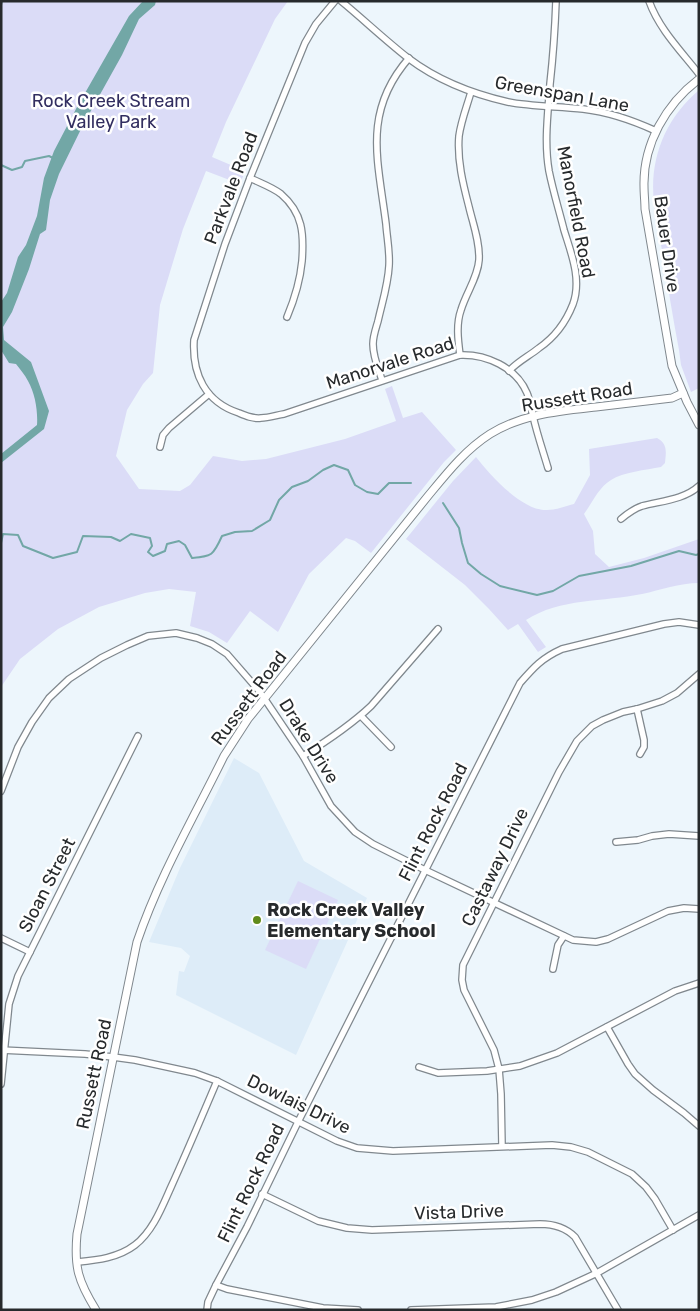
<svg xmlns="http://www.w3.org/2000/svg" width="700" height="1311" viewBox="0 0 700 1311" font-family="Rubik,sans-serif">
	<rect width="100%" height="100%" fill="#edf6fc"/>
	<polygon fill="#ddecf8" points="234,758 259,773 304,861 367,898 296,1055 176,995 179,971 184,972 190,956 181,948 149,942 180,868"/>
	<g fill="#dbdcf7">
		<polygon points="1,1 288,1 275,19 226,122 212,157 245,171 240,184 206,171 183,229 160,305 153,373 143,384 127,410 116,456 139,489 180,491 190,485 213,456 242,461 266,459 345,439 396,421 385,389 392,386 403,418 422,412 456,450 444,462 371,553 355,541 346,538 309,574 278,632 250,611 227,643 209,632 190,626 196,592 169,589 145,593 99,607 58,629 20,659 1,687"/>
		<path d="M699,90V388L691,392L681,365L679,350C673,319 668,287 663,256C660,238 656,220 654,203C649,159 665,119 699,90Z"/>
		<path d="M657,438C668,444 666,452 665,463L661,467C646,470 623,472 611,480C599,487 592,503 584,514L593,531L595,554L609,567L644,558L699,539V583C679,583 661,590 642,594C604,602 560,598 526,620L546,647L538,652L518,624L508,630L489,609L465,585L406,539L453,481L476,457C490,475 522,511 547,510C556,510 566,506 574,504L590,475L589,449Z"/>
		<polygon points="298,881 338,900 306,969 265,950"/>
	</g>
	<path fill="#72a7a6" d="M143,1H156L155,5L139,19L122,55L83,125L59,174L50,200L46,230L40,234L29,269L12,312L3,327L4,340L31,362L49,411L44,429L1,463V454L37,425C38,411 35,393 28,381C25,375 20,369 16,364L9,363L1,350V302L7,293L18,257L26,245L37,216L44,178L54,151L77,107L129,16Z"/>
	<g fill="none" stroke-linecap="round" stroke-linejoin="round">
		<g stroke="#72a7a6" stroke-width="2">
			<polyline points="1,5 2,1"/>
			<polyline points="1,165 12,170 22,167 25,161 49,156 53,158"/>
			<polyline points="443,503 459,528 462,543 468,563 481,574 500,586 537,595 553,591 579,576 631,566 679,551 696,555 699,554"/>
			<path d="M1,543L3,534L18,535L23,546L53,558L77,552L83,536L111,537L120,541L131,534L150,538L152,546L148,552L153,556L165,551L167,544L179,541L185,545L192,558C212,556 213,556 222,536L235,532L252,531L270,520L279,500L292,487L308,481L323,470L334,465L348,470L355,485L367,492L378,494L389,483H411"/>
		</g>
		<g stroke="#80888e" stroke-width="8">
			<g id="minor">
				<path d="M335,1L316,24L305,43L250,178L225,244L194,340C192,374 205,402 239,413C246,416 253,419 261,418C269,418 277,415 284,414L460,355C486,354 516,367 527,393C530,400 531,409 533,416C537,434 543,451 548,468"/>
				<path d="M341,1C364,20 385,40 408,58C437,80 473,94 508,102C532,107 559,106 583,109C609,112 632,120 656,131"/>
				<path d="M649,1C659,29 681,51 699,74"/>
				<path d="M250,178C260,183 272,187 281,194C303,213 304,234 302,261C300,282 295,298 287,317"/>
				<path d="M460,355C458,340 456,324 461,310C466,293 478,277 479,260C480,242 473,224 469,207C463,184 457,160 459,136C461,121 467,106 471,92"/>
				<path d="M509,371C517,362 529,356 539,348C555,337 566,322 573,304C582,279 571,253 564,230C559,210 553,191 549,171C544,142 548,113 550,84C553,57 555,29 556,1"/>
				<path d="M382,380C378,368 373,357 373,344C373,336 376,328 378,321C382,303 388,285 389,266C390,252 387,238 386,224C378,160 362,112 409,58"/>
				<polyline points="160,447 163,435 169,428 209,394"/>
				<path d="M621,519C627,514 633,509 642,506C660,501 684,500 699,486"/>
				<polyline points="637,709 644,740 644,747 640,754"/>
				<polyline points="361,716 391,747"/>
				<path d="M303,756C327,741 350,726 371,706L438,629"/>
				<polyline points="1,791 18,747 32,722 49,698 69,679 101,658 127,645 148,636 176,633 197,638 212,644 227,654 260,692 303,756 331,806 355,832 373,844 425,870 573,940 596,942 608,939 668,911 684,908 699,909"/>
				<polyline points="616,842 638,840 652,836 669,834 699,836"/>
				<polyline points="1,938 30,952"/>
				<polyline points="553,969 558,945 564,936"/>
				<polyline points="607,1027 628,1064 635,1074 653,1090 684,1113 699,1126"/>
				<polyline points="1,1050 85,1054 113,1057 135,1060 195,1073 217,1081 337,1141 357,1148 393,1151 552,1145 571,1147 588,1152 632,1174 646,1187 655,1199 673,1230"/>
				<polyline points="419,1067 438,1073 487,1071 520,1066 557,1053 675,991 699,983"/>
				<polyline points="1,1084 9,1004 18,976 138,736"/>
				<polyline points="502,1146 501,1094 499,1069 494,1050 464,990 462,980 463,965 559,772 577,741 592,726 603,720 623,712 637,709 662,701 677,693 699,674"/>
				<path d="M262,1194L318,1221L347,1228L372,1230L540,1224C554,1224 565,1227 575,1237L618,1310"/>
				<path d="M77,1262C97,1260 118,1258 135,1245C153,1231 162,1207 171,1187C187,1152 202,1116 217,1081"/>
				<polyline points="216,1285 227,1289 323,1308 358,1310"/>
				<path d="M207,1310L208,1302L216,1285L247,1227L298,1122L520,683C534,667 542,658 562,649L664,624L679,622L699,625"/>
				<polyline points="411,1310 496,1307 532,1300 556,1292 597,1273 699,1215"/>
			</g>
		</g>
		<g stroke="#80888e" stroke-width="9">
			<g id="tertiary">
				<path d="M699,79C666,104 643,144 644,186C644,194 645,202 645,209L672,366L687,402L699,425"/>
				<path d="M96,1310C78,1281 74,1267 77,1234L137,942C159,877 194,817 224,756L248,719L428,496C447,473 465,450 490,434C522,414 560,411 596,407C621,404 647,401 672,398L683,393"/>
			</g>
		</g>
		<use href="#minor" stroke="#fff" stroke-width="5.5"/>
		<use href="#tertiary" stroke="#fff" stroke-width="7"/>
	</g>
	<circle fill="#608b1b" stroke="#fff" stroke-width="2" cx="257" cy="920" r="5"/>
	<g text-anchor="middle" stroke-width="5" stroke-linejoin="round" paint-order="stroke">
		<g font-size="18" fill="#272a2c" stroke="#fff">
			<text transform="translate(562 94) rotate(10)" y="6">Greenspan Lane</text>
			<text transform="translate(231 188) rotate(-69)" y="6">Parkvale Road</text>
			<text transform="translate(576 212) rotate(79)" y="6">Manorfield Road</text>
			<text transform="translate(667 244) rotate(82)" y="6">Bauer Drive</text>
			<text transform="translate(390 363) rotate(-18)" y="6">Manorvale Road</text>
			<text transform="translate(577 397) rotate(-9)" y="6">Russett Road</text>
			<text transform="translate(249 698) rotate(-53)" y="6">Russett Road</text>
			<text transform="translate(309 741) rotate(58)" y="6">Drake Drive</text>
			<text transform="translate(433 822) rotate(-63)" y="6">Flint Rock Road</text>
			<text transform="translate(495 867) rotate(-64)" y="6">Castaway Drive</text>
			<text transform="translate(47 885) rotate(-63)" y="6">Sloan Street</text>
			<text transform="translate(94 1074) rotate(-78)" y="6">Russett Road</text>
			<text transform="translate(299 1104) rotate(26)" y="6">Dowlais Drive</text>
			<text transform="translate(251 1183) rotate(-64)" y="6">Flint Rock Road</text>
			<text transform="translate(459 1212) rotate(-2)" y="6">Vista Drive</text>
		</g>
		<g font-size="18" fill="#322e60" stroke="#fff">
			<text x="111" y="107">Rock Creek Stream<tspan x="111" dy="21">Valley Park</tspan></text>
		</g>
		<g font-size="18" font-weight="bold" fill="#272a2c" stroke="#fff" text-anchor="start">
			<text x="267" y="916">Rock Creek Valley<tspan x="267" dy="21">Elementary School</tspan></text>
		</g>
	</g>
	<rect width="700" height="1311" fill="none" stroke="#272a2c" stroke-width="5"/>
</svg>
